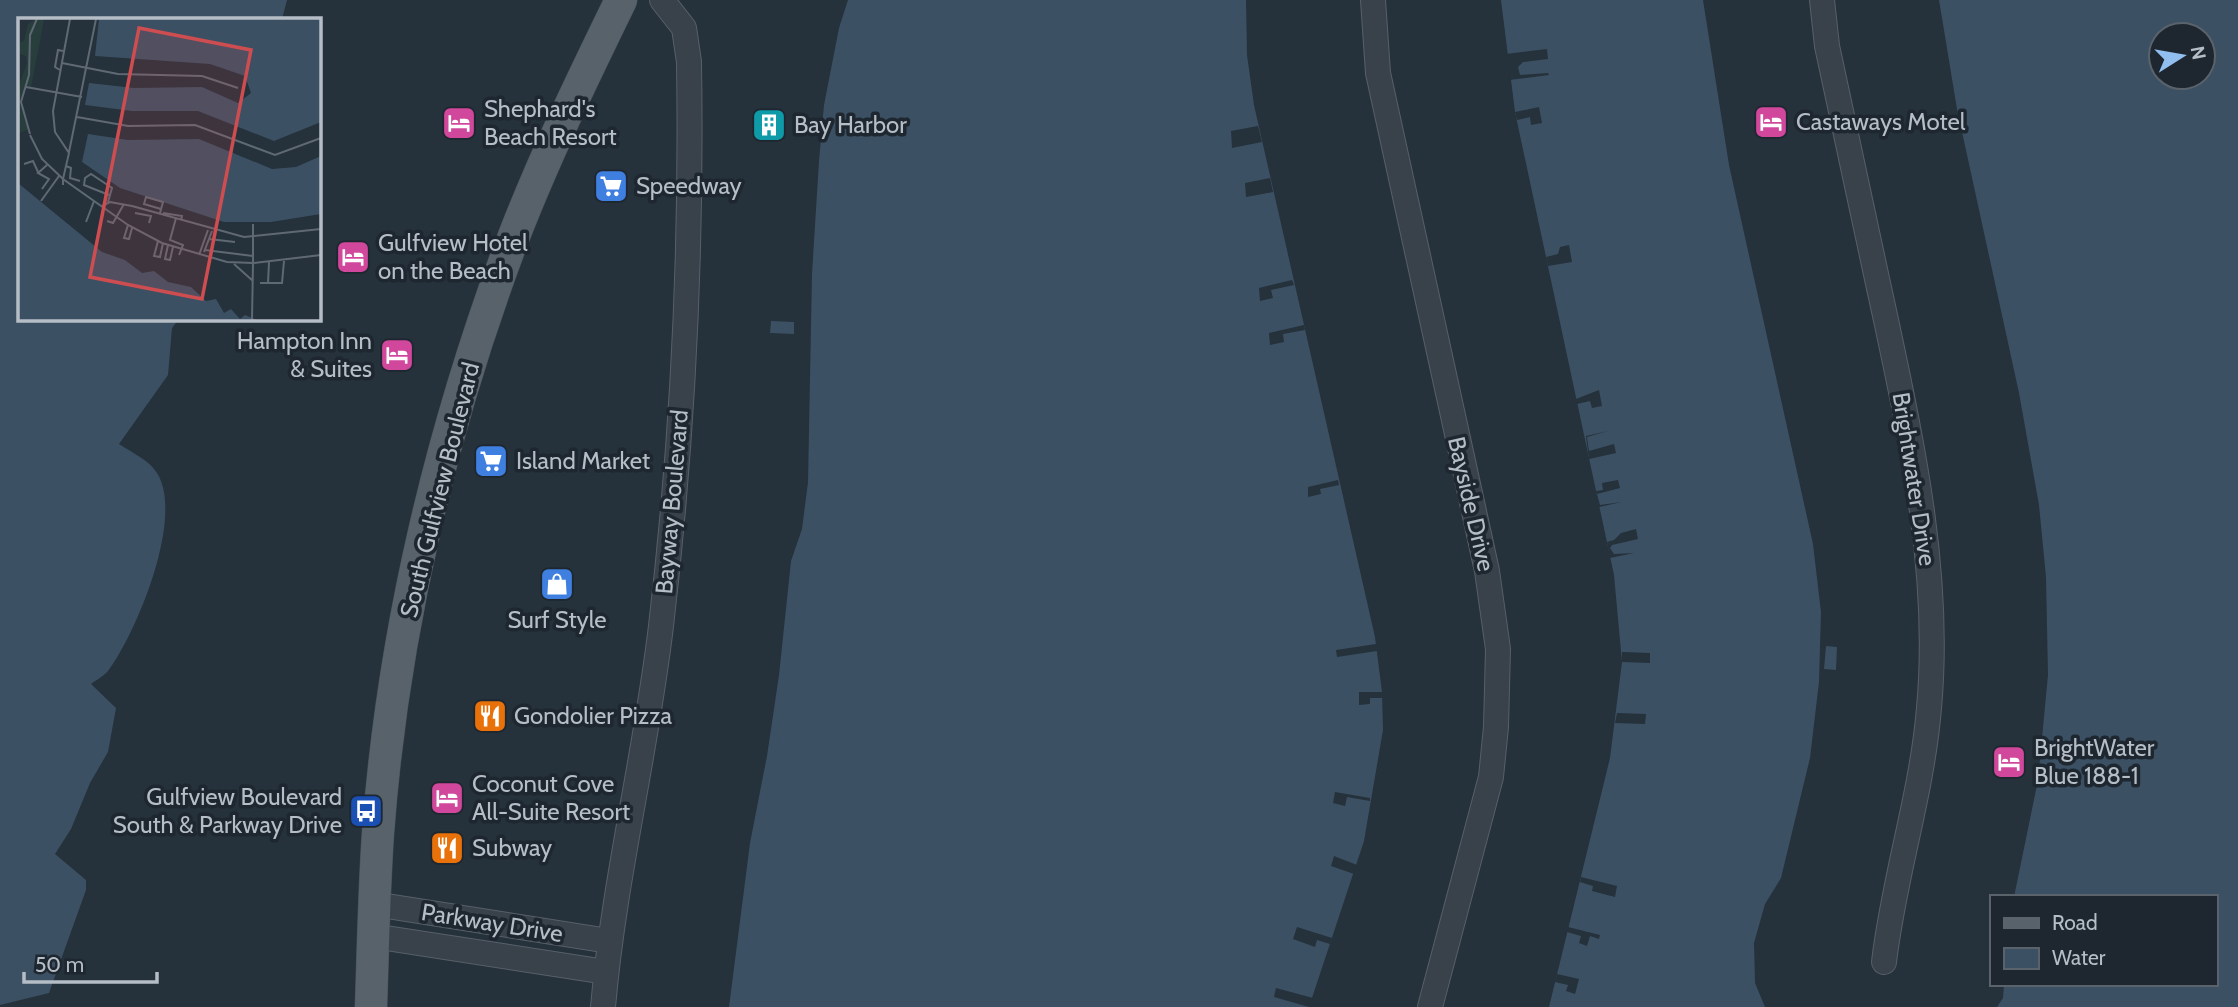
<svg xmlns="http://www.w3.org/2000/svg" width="2238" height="1007" viewBox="0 0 2238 1007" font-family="Cabin,sans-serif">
	<rect width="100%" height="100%" fill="#25313b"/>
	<g fill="#3c5063" fill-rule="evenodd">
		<path d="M0,0H287L282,19H19V318L179,319L172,328L168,375L119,444C132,453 148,459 157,473C185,517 136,634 108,671C104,676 96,680 91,684L116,708L108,752L90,783L71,829L55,854L86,880V890L49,993L0,1005Z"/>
		<polygon points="848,0 1246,0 1247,55 1254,105 1375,637 1382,692 1383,730 1364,841 1309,1007 729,1007 750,843 767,756 779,675 791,561 802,529 808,482 812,274 819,161 824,105 839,28"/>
		<polygon points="1501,0 1703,0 1729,165 1813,544 1821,612 1819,682 1810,758 1781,878 1765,904 1754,943 1755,983 1765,1007 1549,1007 1610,758 1622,662 1614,575 1515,112"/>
		<path d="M1939,0H2238V1007H1997L2003,998L2004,984H2215V897H2014L2038,780L2048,675L2046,577L2039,505L2019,393L1957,109ZM2161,35H2203V77H2161Z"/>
		<polygon points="771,321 794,322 794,334 770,333"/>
		<polygon points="1826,646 1837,647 1836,670 1824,669"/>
	</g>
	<g fill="#25313b">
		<polygon points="1547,49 1548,59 1523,62 1518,67 1520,75 1548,73 1549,75 1509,80 1506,54"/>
		<polygon points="1539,107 1542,123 1531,125 1530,117 1517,120 1515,112"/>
		<polygon points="1258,126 1262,142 1232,148 1231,131"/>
		<polygon points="1270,178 1273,192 1246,197 1245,183"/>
		<polygon points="1569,245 1572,262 1548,266 1546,257 1558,254 1560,247"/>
		<polygon points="1292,280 1294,285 1271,290 1273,298 1260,301 1259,288"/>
		<polygon points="1304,325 1305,330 1283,334 1284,342 1270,345 1269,333"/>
		<polygon points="1599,390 1602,406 1592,408 1590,401 1577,404 1576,399"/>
		<polygon points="1608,431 1587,437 1589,451 1614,444 1616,453 1589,459 1586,436"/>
		<polygon points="1338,480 1339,485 1320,489 1321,494 1308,497 1308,487"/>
		<polygon points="1618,480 1620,488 1597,494 1600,505 1622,502 1599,507 1596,491 1603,490 1602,483"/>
		<polygon points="1636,529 1638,539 1612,545 1610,548 1614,554 1634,553 1610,558 1607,542 1614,540 1621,533"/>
		<polygon points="1376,644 1377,651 1337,657 1336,650"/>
		<polygon points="1622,652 1650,653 1650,663 1622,662"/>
		<polygon points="1359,692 1382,692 1382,698 1370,698 1370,704 1359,705"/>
		<polygon points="1617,713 1646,714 1645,724 1615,723"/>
		<polygon points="1335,792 1370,798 1370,801 1347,797 1345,806 1333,803"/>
		<polygon points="1334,856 1357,865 1354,874 1331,866"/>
		<polygon points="1581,877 1617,886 1615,897 1592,891 1593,886 1580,882"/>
		<polygon points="1297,927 1332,938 1330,944 1317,940 1315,947 1293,939"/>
		<polygon points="1568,927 1600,935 1599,939 1590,936 1587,946 1579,943 1581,936 1567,932"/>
		<polygon points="1557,974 1579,979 1575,994 1566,991 1568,985 1555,982"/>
		<polygon points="1276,988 1313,998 1309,1007 1274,997"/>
	</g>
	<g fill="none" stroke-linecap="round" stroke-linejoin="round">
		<g stroke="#576069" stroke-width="26">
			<g id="minor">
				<polyline points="1373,0 1378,73 1487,571 1498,649 1496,727 1491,777 1430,1007"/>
				<path d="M1822,0L1827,46C1847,138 1866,229 1886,320C1913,447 1941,577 1929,708C1922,794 1894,876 1884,962"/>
				<polyline points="374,904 609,941"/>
				<polyline points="373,936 606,972"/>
				<path d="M603,1007C614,879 646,754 661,626C683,439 692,251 689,62L684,28L662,0"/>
			</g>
		</g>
		<g stroke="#454e57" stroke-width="33">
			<path id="major" d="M371,1007C373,949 374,891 378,833C393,630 442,426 514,236C545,156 583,78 621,0"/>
		</g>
		<use href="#minor" stroke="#39424b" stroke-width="24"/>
		<use href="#major" stroke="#57626b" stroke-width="32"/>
	</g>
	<defs>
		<g id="hotel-square" transform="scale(1.75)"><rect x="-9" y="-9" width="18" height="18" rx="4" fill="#d1479c" stroke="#1e2730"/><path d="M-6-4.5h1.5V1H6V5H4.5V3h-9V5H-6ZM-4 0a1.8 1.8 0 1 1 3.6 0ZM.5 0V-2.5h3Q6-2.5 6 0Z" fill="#fff"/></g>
		<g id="building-square" transform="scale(1.75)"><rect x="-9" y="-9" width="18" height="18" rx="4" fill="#0f9aa8" stroke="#1e2730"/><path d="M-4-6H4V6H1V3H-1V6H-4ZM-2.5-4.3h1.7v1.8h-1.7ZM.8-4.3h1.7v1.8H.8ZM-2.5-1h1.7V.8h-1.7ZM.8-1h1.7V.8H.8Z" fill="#fff"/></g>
		<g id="supermarket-square" transform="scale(1.75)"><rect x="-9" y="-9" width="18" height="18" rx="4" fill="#3f7fe0" stroke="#1e2730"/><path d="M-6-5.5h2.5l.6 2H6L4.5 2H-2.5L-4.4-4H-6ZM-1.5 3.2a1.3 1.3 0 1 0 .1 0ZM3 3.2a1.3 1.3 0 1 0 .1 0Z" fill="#fff"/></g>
		<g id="shop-square" transform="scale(1.75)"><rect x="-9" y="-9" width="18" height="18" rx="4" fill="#3f7fe0" stroke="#1e2730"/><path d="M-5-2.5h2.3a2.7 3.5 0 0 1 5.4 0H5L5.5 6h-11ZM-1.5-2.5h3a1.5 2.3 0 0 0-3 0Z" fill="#fff"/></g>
		<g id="restaurant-square" transform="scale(1.75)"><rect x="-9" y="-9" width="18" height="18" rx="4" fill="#e8710a" stroke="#1e2730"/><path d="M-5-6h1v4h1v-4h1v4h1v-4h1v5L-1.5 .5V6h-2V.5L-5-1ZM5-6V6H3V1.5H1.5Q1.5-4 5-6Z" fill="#fff"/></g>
		<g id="bus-square" transform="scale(1.75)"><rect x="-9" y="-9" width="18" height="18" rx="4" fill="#1a4fb4" stroke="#1e2730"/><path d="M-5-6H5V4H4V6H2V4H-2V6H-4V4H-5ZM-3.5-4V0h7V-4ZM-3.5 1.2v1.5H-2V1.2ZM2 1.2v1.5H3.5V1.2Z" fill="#fff"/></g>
	</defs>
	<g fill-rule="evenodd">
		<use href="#hotel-square" x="1771" y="122"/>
		<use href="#hotel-square" x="459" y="123"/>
		<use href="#building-square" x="769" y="125"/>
		<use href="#supermarket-square" x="611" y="186"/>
		<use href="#hotel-square" x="353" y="257"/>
		<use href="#hotel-square" x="397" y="355"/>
		<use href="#supermarket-square" x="491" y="461"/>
		<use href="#shop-square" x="557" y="584"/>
		<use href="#restaurant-square" x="490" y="716"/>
		<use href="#hotel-square" x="2009" y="762"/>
		<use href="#hotel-square" x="447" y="798"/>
		<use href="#bus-square" x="366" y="811"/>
		<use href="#restaurant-square" x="447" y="848"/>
	</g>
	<g text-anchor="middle" stroke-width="7" stroke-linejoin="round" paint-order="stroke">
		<g font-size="24" fill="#b5bdc6" stroke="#1e2730" text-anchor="start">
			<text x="484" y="117">Shephard's<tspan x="484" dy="28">Beach Resort</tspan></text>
			<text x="1796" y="130">Castaways Motel</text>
			<text x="794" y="133">Bay Harbor</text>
			<text x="636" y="194">Speedway</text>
			<text x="378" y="251">Gulfview Hotel<tspan x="378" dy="28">on the Beach</tspan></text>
			<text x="372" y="349" text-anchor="end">Hampton Inn<tspan x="372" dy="28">&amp; Suites</tspan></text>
			<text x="516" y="469">Island Market</text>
			<text x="557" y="628" text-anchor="middle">Surf Style</text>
			<text x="514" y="724">Gondolier Pizza</text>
			<text x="2034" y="756">BrightWater<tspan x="2034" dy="28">Blue 188-1</tspan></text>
			<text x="472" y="792">Coconut Cove<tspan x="472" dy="28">All-Suite Resort</tspan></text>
			<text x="342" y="805" text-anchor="end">Gulfview Boulevard<tspan x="342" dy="28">South &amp; Parkway Drive</tspan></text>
			<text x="472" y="856">Subway</text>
		</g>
		<g font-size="24" fill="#b5bdc6" stroke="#1e2730">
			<text transform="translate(1914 479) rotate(81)" y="8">Brightwater Drive</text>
			<text transform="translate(440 490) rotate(-76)" y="8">South Gulfview Boulevard</text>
			<text transform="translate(672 502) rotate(-85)" y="8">Bayway Boulevard</text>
			<text transform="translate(1471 504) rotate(77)" y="8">Bayside Drive</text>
			<text transform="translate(492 923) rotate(9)" y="8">Parkway Drive</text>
		</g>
	</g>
	<g transform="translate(18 18)">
		<rect width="303" height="303" fill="#25313b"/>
		<path d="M18,1L10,57L2,84L10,112L0,115V70L9,45L8,38L2,36V24L6,23L10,6ZM21,1H26L23,18L13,69L9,68L13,18Z" fill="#283e3d"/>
		<path d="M81,1H303V104L256,123L180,93H114L67,87L71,65L116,70L184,69L220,85L233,75L227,58L192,46L77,38ZM70,116L110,122L181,121L254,151L278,149L303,138V196L253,204H206L102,170L64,144ZM0,165L84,234L107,242L124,255L136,253L150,264L173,269L188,283L198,281L206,295L213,291L222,301L227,297L239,302H0Z" fill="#3c5063"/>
		<path fill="none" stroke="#5f6973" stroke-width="2" d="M52,1L35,93L37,114L51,135L45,161L110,207L144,225L209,244L235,245L234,302M44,45L100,56L184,58L220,70M42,52L37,49L40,32L45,33M8,69L64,79M59,99L110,108L177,107L257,137L303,120M12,116L3,84L11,57L12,17L19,1M12,117L24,141L45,161V167M51,134L78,1M6,146L15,143L20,154M48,148L53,150L52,160L62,163M24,171L31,161L20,155L29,147M23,183L41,158M90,184L94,170L73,156L67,160L66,167L91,177M84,188L92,184L114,188L226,219L303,211M117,195L133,198L131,205M142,195L145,184L128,179L126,186L143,191M145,195L164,198L163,202M158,200L152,222L165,227L161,237M89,203L95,205L106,186M68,204L76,183M235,206V245L303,237M110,207L106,220L111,221L114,210M191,221L217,224M140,223L136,238L142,239L145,225M150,227L147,241L152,242L155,229M187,232L235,238M186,234L194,213M181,237L190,212M216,246L235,263M242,265H264L266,243M250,265L251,244"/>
		<path fill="#ce4d50" fill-opacity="0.15" stroke="#ce4d50" stroke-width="3.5" d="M121,10L233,32L184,281L72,259Z"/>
		<rect width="303" height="303" fill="none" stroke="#b5bdc6" stroke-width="3.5"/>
	</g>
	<rect x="1990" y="895" width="228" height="91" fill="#1e2730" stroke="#5a636c" stroke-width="2"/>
	<rect x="2004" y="918" width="35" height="10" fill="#57626b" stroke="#5a636c" stroke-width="2"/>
	<text x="2052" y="930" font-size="21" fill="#b5bdc6">Road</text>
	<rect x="2004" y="948" width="35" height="21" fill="#3c5063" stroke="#5a636c" stroke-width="2"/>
	<text x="2052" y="965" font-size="21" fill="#b5bdc6">Water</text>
	<g transform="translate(2182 56) rotate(79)"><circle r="33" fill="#1e2730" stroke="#5a636c" stroke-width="2"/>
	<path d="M0-5L12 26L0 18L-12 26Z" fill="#91bfef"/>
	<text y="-10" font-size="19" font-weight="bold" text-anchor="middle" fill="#b5bdc6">N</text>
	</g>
	<path d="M24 972v10h133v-10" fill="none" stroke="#b5bdc6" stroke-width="3.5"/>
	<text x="35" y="972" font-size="21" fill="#b5bdc6" stroke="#1e2730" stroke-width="5" paint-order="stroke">50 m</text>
</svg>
